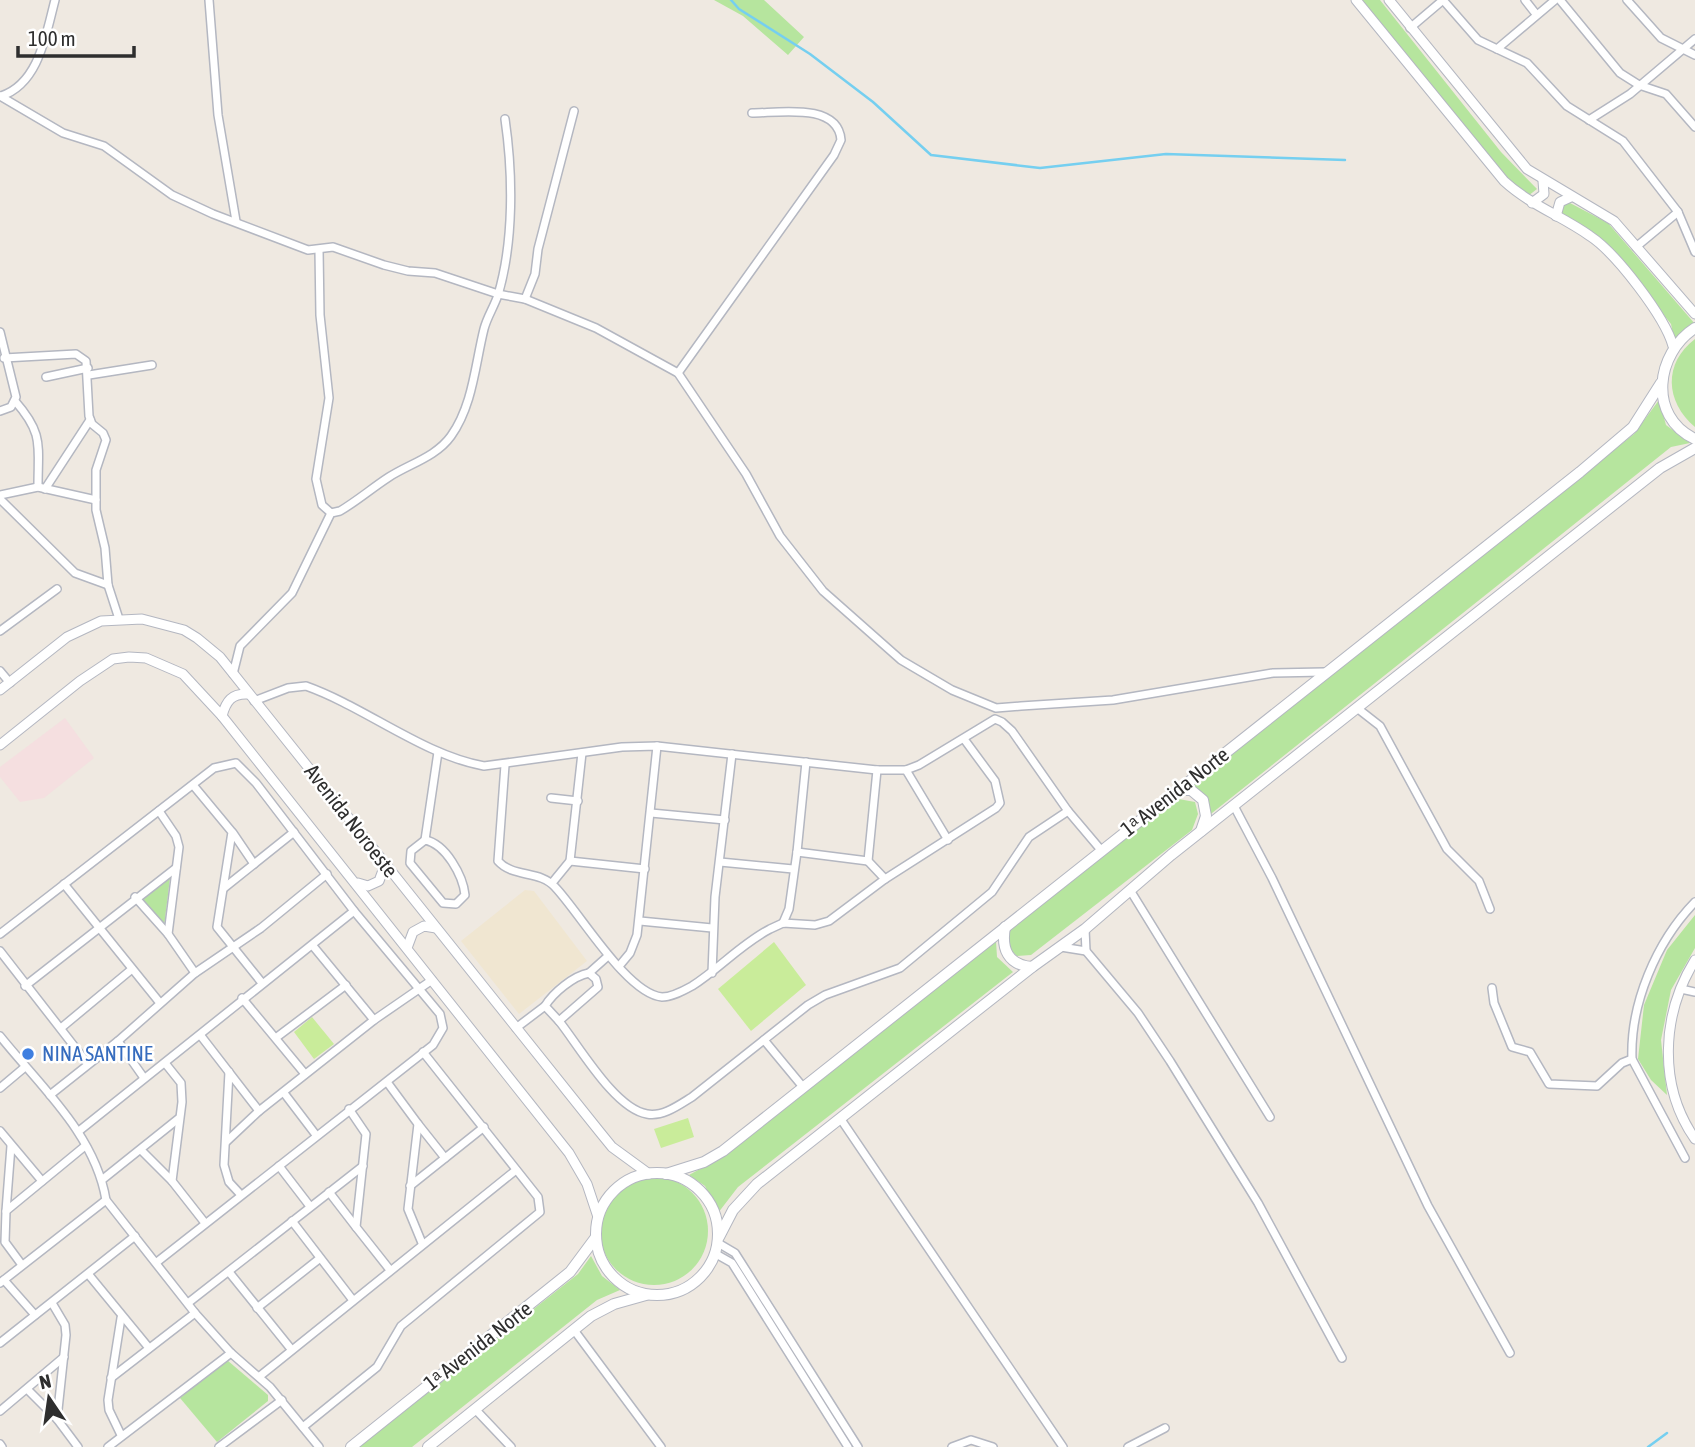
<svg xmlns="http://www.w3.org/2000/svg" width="1695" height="1447" viewBox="0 0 1695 1447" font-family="'Asap Condensed',sans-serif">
	<rect width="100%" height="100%" fill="#efe9e1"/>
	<polygon fill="#f0e6d1" points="525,890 534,891 587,961 519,1014 461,941"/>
	<polygon fill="#f5dfe0" points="65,718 94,758 44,798 20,802 0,777 0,767"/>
	<g fill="#b6e59e">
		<polygon points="714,0 764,0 804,37 788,55 743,16"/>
		<polygon points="1357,0 1380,0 1501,152 1537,189 1528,196 1500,175"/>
		<polygon points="1562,203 1570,203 1608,223 1695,324 1674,339 1671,324 1607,244 1561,213"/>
		<path d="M1695,339V427C1665,402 1663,363 1695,339Z"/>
		<polygon points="1659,400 1666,425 1690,443 1671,447 1207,817 1203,795 1193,785 1634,434"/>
		<path d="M1173,798L1195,802L1198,814L1192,830L1031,955L1017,956C1006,947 1006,941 1011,928Z"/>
		<polygon points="170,878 164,927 142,900"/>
		<polygon points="1695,915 1695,948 1671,990 1661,1040 1667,1095 1651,1080 1638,1059 1644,1005 1667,950"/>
		<polygon points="996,941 997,957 1013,972 738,1187 718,1213 705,1186 689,1175 720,1158"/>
		<circle cx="654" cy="1231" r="54"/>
		<polygon points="591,1256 602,1276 620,1290 597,1300 412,1447 359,1447 578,1274"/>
		<polygon points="227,1360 268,1395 268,1401 217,1442 180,1398"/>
	</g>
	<g fill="#c9ec9a">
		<polygon points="774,942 806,985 751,1031 718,989"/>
		<polygon points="312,1017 334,1044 314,1059 294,1032"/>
		<polygon points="688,1118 694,1137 661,1148 654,1129"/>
	</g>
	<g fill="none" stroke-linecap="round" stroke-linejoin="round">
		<g stroke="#75cff0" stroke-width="2.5">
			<polyline points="731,0 739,9 810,54 873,102 931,155 1040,168 1166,154 1345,160"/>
			<polyline points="1648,1447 1667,1433"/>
		</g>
		<g stroke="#b4b7c1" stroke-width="10">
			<g id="minor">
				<polyline points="209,0 218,115 236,221"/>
				<polyline points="1443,0 1478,40 1527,63 1567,106 1623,141 1678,212 1695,252"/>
				<polyline points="1525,0 1536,14"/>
				<polyline points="1560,0 1620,73 1639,85 1666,94 1695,127"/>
				<polyline points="1627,0 1661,38 1695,55"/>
				<polyline points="1410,28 1443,0"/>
				<polyline points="1497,49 1555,0"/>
				<polyline points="0,96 63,133 104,146 172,195 213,214 308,250 333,247 384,265 408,271 435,273 498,294 525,299 596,328 678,373 746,474 780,536 823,591 901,660 952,690 996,708 1021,706 1113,700 1273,673 1324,672"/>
				<path d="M1,96C39,84 46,34 55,0"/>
				<polyline points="1589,120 1630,94 1695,39"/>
				<polyline points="1636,247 1678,212"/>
				<polyline points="319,250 320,315 329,398 316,479 322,505 331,513"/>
				<polyline points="525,299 535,274 538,249 574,111"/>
				<polyline points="0,332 16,397 11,407 0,411"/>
				<polyline points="4,358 76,354 86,361 89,416 92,424 103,433 106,440 96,470 96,510 105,548 108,585 119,619"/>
				<path d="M678,373L834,155L841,140C838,102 778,113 752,113"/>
				<polyline points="89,375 152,365"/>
				<polyline points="46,377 88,368"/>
				<path d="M15,401C44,434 38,445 38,487"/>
				<polyline points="45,489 90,420"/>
				<polyline points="0,495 38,487 96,500"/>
				<polyline points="0,499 75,573 108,585"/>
				<polyline points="0,631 57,589"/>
				<polyline points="0,671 10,683"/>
				<path d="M233,674L240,646L292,593L331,513L340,511C357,501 372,488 389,477C409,464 436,457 451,436C473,405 475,365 484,329C487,317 494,307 498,295C514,241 513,174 505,119"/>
				<path d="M254,701L288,688L306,686C365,707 423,755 484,766L622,747L657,746L877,770H906L919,765L995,719L1002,722L1012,731L1068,811L1101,850"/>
				<polyline points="1357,708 1380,726 1447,849 1479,881 1490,909"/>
				<path d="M505,765L498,861C513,878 540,870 555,887C580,913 627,994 662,997C672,997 683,991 692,986C719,969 741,944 770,929L783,923L815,925L829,921L885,879L996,808L1000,803L995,781L964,739"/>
				<polyline points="877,770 868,861 885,879"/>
				<polyline points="906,770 948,840"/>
				<polyline points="193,785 232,832 217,927 262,983"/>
				<polyline points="551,798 578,801"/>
				<polyline points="1234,806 1272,878 1428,1206 1510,1353"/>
				<polyline points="159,811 176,836 179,847 168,934 195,973"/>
				<polyline points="651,813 725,820"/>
				<polyline points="233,833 254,864"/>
				<path d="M425,840C446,844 463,876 465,895L456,904L443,903L410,863L411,851Z"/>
				<polyline points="425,840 438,752"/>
				<polyline points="797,852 868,861"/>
				<polyline points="570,861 645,869"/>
				<polyline points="720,862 793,869"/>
				<polyline points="552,883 570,861 582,753"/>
				<polyline points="64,884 160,1003"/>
				<polyline points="224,888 294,832"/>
				<polyline points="1130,890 1270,1117"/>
				<polyline points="135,897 168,934"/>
				<polyline points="640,921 712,928"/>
				<polyline points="783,923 789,909 797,852 806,762"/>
				<polyline points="1085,929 1086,951 1138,1013 1170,1061 1258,1203 1342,1358"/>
				<polyline points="0,934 214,768 236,763 256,783 354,911 440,1014 443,1028 433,1045 157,1262"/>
				<polyline points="313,946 374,1020"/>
				<polyline points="1061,947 1086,951"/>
				<polyline points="0,951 88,1064"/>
				<polyline points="620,965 630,953 637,935 657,746"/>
				<path d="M589,973L596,979L598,987L559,1021L545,1006C553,993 573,976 589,973Z"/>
				<polyline points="589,973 608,956"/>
				<polyline points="712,973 715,897 732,754"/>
				<polyline points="25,986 176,868"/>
				<polyline points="1492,988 1494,1003 1512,1047 1530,1052 1549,1084 1597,1086 1622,1063 1632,1059"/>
				<polyline points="1681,989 1695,992"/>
				<polyline points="242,998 305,1074"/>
				<path d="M559,1021C579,1046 615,1109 647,1114C663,1117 679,1105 692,1097L808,1005L825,995L900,968L992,892L1029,837L1068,811"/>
				<polyline points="61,1028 132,969"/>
				<polyline points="516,1028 545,1006"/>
				<path d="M0,1036C40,1086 95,1134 106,1200L195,1313L231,1353L270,1387L319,1447"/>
				<polyline points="201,1036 259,1111"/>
				<polyline points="277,1037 346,985"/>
				<polyline points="764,1040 803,1087"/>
				<polyline points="118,1041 144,1078"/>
				<polyline points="165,1063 181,1083 182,1102 172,1181 205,1223"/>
				<polyline points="229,1072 224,1165 229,1182 241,1195"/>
				<polyline points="387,1082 418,1124 408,1209 422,1243"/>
				<polyline points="0,1088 25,1067"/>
				<polyline points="284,1093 316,1135"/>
				<polyline points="50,1095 118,1041 195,973 261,928 327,874"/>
				<polyline points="349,1109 366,1134 356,1227 390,1270"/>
				<polyline points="840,1118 1063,1447"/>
				<polyline points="418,1124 445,1158"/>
				<polyline points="0,1131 42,1181"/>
				<polyline points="79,1131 354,911"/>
				<polyline points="226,1142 259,1111 374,1020 432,980"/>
				<polyline points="141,1150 172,1181"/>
				<path d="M1685,1158L1632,1059C1630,1004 1656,942 1695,902"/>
				<polyline points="279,1166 309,1205"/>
				<polyline points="103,1179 178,1119"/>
				<polyline points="410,1186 484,1127"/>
				<polyline points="329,1192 356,1227"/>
				<polyline points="6,1211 11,1146"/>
				<polyline points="292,1221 352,1299"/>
				<polyline points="718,1243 735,1253 858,1447"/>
				<polyline points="716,1254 732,1263 848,1447"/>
				<polyline points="22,1265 5,1242 6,1211 85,1146"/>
				<polyline points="229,1272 291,1349"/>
				<polyline points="89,1275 149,1348"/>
				<polyline points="4,1280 35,1315"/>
				<polyline points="0,1283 106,1200"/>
				<polyline points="52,1303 65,1325 66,1335 57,1419 78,1447"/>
				<polyline points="188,1303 363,1166"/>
				<polyline points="257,1308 319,1259"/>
				<polyline points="574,1330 661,1447"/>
				<polyline points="0,1343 135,1236"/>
				<polyline points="260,1376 516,1170"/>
				<polyline points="111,1378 195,1313"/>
				<polyline points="27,1389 57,1419"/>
				<polyline points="475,1409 511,1447"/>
				<polyline points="0,1411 64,1357"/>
				<polyline points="303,1427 377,1367 401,1326 540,1212 538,1197 423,1052"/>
				<polyline points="121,1435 109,1410 108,1400 121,1318"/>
				<polyline points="0,1444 2,1447"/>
				<polyline points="108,1447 231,1353"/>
				<polyline points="219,1447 282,1400"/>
				<polyline points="952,1447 971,1440 993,1447"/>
				<polyline points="1128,1447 1165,1428"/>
			</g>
		</g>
		<g stroke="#b4b7c1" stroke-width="11">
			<g id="tertiary">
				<path d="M1356,0L1504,181C1530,205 1562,216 1590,236C1616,253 1665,317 1673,346"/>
				<polyline points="1389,0 1527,169 1614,221 1695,314"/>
				<polyline points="1532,203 1544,194 1543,181"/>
				<polyline points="1556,216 1560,202 1571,197"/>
				<polyline points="0,690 67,637 101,621 142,619 184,630 197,638 220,657 599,1131 612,1147 649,1174"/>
				<path d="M222,716C226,701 232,693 248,694"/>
				<polyline points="0,745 80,681 113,659 129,657 146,658 183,674 222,716 569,1153 587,1184 598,1217"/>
				<polyline points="358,883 368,886 379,881 385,865"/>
				<polyline points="407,948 413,932 424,926 436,928"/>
				<path d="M1695,960C1661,1015 1658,1086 1695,1139"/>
			</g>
		</g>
		<g stroke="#b4b7c1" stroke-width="12">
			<g id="secondary">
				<path d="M1695,328C1656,353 1647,416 1695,439"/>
				<polyline points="1179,790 1191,790 1203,800 1206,816 1201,831"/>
				<path d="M1005,927C1001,949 1008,965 1032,967"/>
				<circle cx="657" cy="1234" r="61"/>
				<polyline points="666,1174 704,1162 723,1151 1580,472 1633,427 1661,383"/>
				<polyline points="719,1237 733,1210 757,1184 1032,967 1085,929 1171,855 1660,468 1695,448"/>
				<polyline points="351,1447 570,1272 596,1237"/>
				<polyline points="428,1447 591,1316 614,1304 646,1295"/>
			</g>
		</g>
		<use href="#minor" stroke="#fff" stroke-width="7"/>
		<use href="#tertiary" stroke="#fff" stroke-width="9"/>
		<use href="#secondary" stroke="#fff" stroke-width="10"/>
	</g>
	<circle fill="#3f7fe0" stroke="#fff" stroke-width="2.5" cx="28" cy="1054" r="7"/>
	<g text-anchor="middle" stroke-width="5" stroke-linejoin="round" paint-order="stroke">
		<g font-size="21" fill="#2e2e2e" stroke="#fff">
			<text transform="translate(1175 792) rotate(-38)" y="7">1ᵃ Avenida Norte</text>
			<text transform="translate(351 821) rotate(52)" y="7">Avenida Noroeste</text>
			<text transform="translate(478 1346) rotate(-38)" y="7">1ᵃ Avenida Norte</text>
		</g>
		<g font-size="21" fill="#366cbe" stroke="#fff" text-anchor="start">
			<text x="42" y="1061">NINA SANTINE</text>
		</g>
	</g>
	<g transform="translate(49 1398) rotate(347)" stroke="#ffffff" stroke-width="5" paint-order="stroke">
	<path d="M0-5L12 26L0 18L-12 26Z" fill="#2e2e2e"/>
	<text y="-10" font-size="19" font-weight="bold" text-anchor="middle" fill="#2e2e2e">N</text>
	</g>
	<path d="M18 46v10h116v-10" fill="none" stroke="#2e2e2e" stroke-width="3.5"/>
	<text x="28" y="46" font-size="21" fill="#2e2e2e" stroke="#ffffff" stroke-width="5" paint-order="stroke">100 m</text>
</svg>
